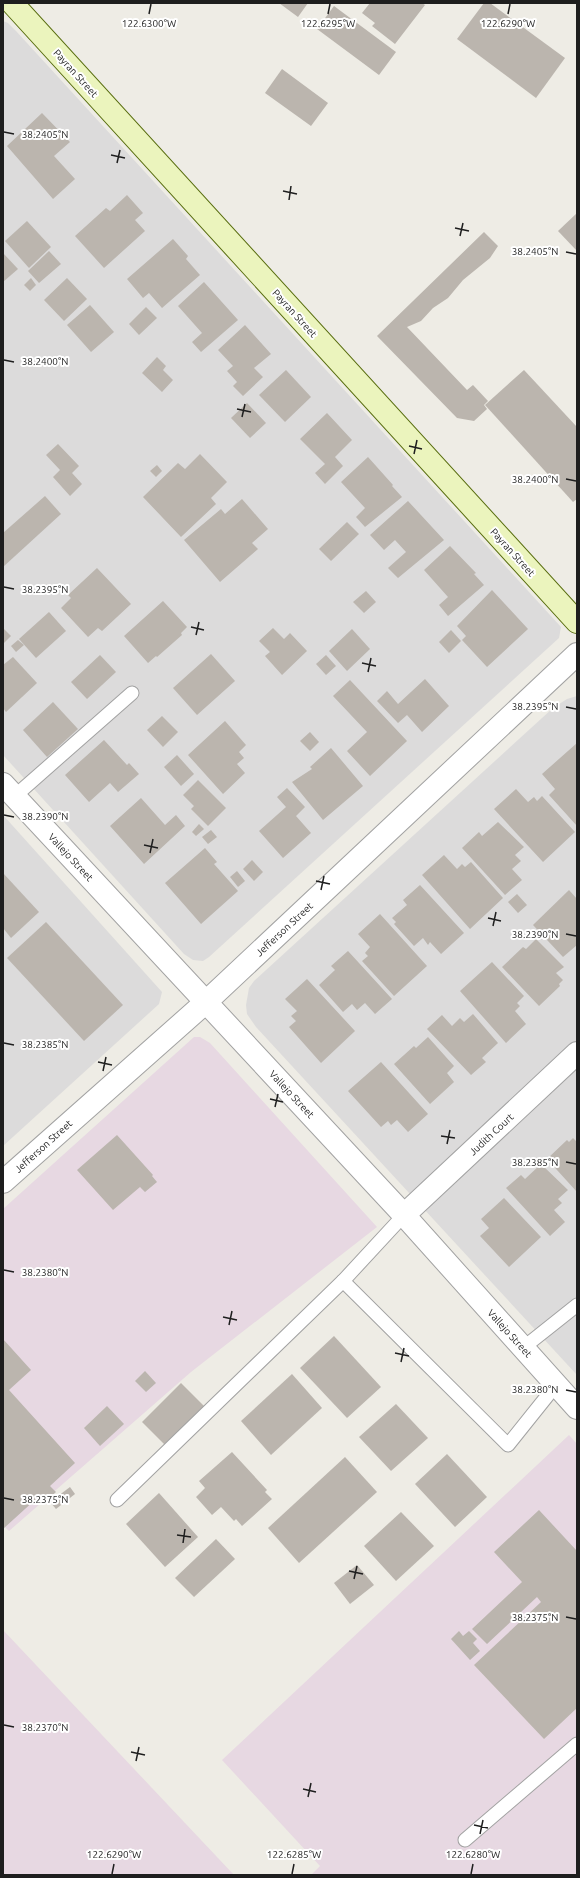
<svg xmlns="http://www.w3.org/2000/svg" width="580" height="1878" viewBox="0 0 580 1878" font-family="Ubuntu,sans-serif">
	<rect width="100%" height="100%" fill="#eeece5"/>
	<g fill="#dcdbdb">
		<polygon points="3,21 8,23 16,31 561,627 559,638 209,957 203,961 193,960 184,954 3,755"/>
		<polygon points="577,696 577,1375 256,1027 247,1014 246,1005 249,988 254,981 553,708 567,699"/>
		<polygon points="3,815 162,992 159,1004 3,1146"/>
	</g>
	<g fill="#e7d8e2">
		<polygon points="194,1037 200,1037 210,1043 377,1227 191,1372 9,1531 3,1525 3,1209"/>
		<polygon points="569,1435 577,1444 577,1875 311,1875 320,1866 222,1760"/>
		<polygon points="3,1630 234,1875 3,1875"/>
	</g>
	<g fill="#bbb5ae">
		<polygon points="279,3 308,3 298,17"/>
		<polygon points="370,3 422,3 425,5 395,44 372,26 375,23 362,13"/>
		<polygon points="484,3 490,3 565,58 536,98 457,39"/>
		<polygon points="334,6 396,52 379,75 317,29"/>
		<polygon points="282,69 328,103 311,126 265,93"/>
		<polygon points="42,113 70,142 54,156 75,179 53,199 7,146"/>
		<polygon points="127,195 143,213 135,220 145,231 104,268 75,236 106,208 110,211"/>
		<polygon points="577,213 577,251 558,231"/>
		<polygon points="27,221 51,247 29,268 5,241"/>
		<polygon points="484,232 498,246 490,258 463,280 448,298 433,308 421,321 407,327 467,390 473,385 488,401 484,405 487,409 474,421 457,418 377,336"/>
		<polygon points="173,239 188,256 186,259 200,275 162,308 149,293 143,298 127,279"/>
		<polygon points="49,251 61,264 39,283 28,271"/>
		<polygon points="3,253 18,269 3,282"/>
		<polygon points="31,278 36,285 30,291 24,285"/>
		<polygon points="67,278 87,299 64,321 44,300"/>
		<polygon points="204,282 238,320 201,352 192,342 202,333 178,306"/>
		<polygon points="90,305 114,332 91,352 67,325"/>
		<polygon points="146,307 157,318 139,335 129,324"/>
		<polygon points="245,325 271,354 254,368 263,377 243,396 233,386 237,382 227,371 233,366 218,350"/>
		<polygon points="157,357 166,366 163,370 173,380 162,392 142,373"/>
		<polygon points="286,370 311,397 285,422 259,395"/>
		<polygon points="524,370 577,427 577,499 573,502 485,405"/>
		<polygon points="247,403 266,423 250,438 231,418"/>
		<polygon points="327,413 352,440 335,457 343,466 325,484 315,473 325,464 300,439"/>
		<polygon points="58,444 79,466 72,473 82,484 70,496 53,477 60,470 46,455"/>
		<polygon points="200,454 227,482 211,498 216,504 181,537 143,497 178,463 185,469"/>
		<polygon points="368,457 393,485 392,486 402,497 365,527 356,517 365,508 341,482"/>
		<polygon points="157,465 162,471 156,477 150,471"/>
		<polygon points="45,496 61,514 3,567 3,533"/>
		<polygon points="242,499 268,529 252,543 258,549 220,582 184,540 221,509 225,514"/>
		<polygon points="408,501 444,540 398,578 388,568 406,552 395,540 384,550 370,535"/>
		<polygon points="347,522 359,534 331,561 319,549"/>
		<polygon points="450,546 476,573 474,574 484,585 448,616 439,605 448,597 424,570"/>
		<polygon points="97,568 131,604 102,631 98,628 88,637 61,608 71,598 68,595"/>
		<polygon points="492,590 528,629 487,667 462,640 466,636 457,626"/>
		<polygon points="366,591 376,602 364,613 353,602"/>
		<polygon points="163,601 187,627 181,633 182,635 157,657 156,656 148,663 124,636"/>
		<polygon points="49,612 66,631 36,658 19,639"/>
		<polygon points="3,628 11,636 3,644"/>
		<polygon points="273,628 284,639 290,633 307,651 282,675 265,656 270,652 259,641"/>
		<polygon points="352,629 370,649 347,671 329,651"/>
		<polygon points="451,630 461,641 449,653 439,642"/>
		<polygon points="18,640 24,645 16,652 11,646"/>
		<polygon points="211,654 235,681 197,715 173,688"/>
		<polygon points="100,655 116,672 87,699 71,682"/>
		<polygon points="326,655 336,666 326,675 316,664"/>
		<polygon points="13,657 37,683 6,712 3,708 3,665"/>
		<polygon points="425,679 449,706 422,732 407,715 398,723 377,701 387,691 398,704"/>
		<polygon points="350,680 407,741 370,776 347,751 367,732 333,696"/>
		<polygon points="53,702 78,729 47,757 23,730"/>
		<polygon points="162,716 178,732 163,747 147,730"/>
		<polygon points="225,721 246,745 239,752 244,758 237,764 245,773 223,794 188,755"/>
		<polygon points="310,732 319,742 310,751 300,741"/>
		<polygon points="104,740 127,765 129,763 139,774 118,792 110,783 89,802 65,775"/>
		<polygon points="577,743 577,826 549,795 555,789 542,774"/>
		<polygon points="331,748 363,786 323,820 292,782 312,769 310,767"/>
		<polygon points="177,755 194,774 181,786 164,767"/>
		<polygon points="198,780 226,808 208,826 191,809 194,806 183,795"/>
		<polygon points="287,788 305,807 296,816 311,833 283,858 259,831 286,807 277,797"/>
		<polygon points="516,789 528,802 534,797 537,801 542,796 575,832 543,862 494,809"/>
		<polygon points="141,798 165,825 176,815 185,826 144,864 110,826"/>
		<polygon points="498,822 524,847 515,855 521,861 512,869 522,880 505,895 462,848 479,832 482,836"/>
		<polygon points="199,824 204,829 196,836 192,832"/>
		<polygon points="211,830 217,837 208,844 202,837"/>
		<polygon points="205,848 217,862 214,864 238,891 201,924 165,883"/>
		<polygon points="444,855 457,869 462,864 465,867 471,862 503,898 470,929 422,875"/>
		<polygon points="252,860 263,872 254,881 243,869"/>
		<polygon points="237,871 245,881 238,887 230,877"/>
		<polygon points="3,873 39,912 11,938 3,928"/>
		<polygon points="420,885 464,933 441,954 430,942 428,945 423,938 414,946 394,924 396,922 392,918 407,905 403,900"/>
		<polygon points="569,890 577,899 577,945 563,957 533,925"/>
		<polygon points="517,894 527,905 518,913 508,902"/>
		<polygon points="380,914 427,966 394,996 362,961 368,956 365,953 370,947 358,934"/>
		<polygon points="46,922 123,1005 84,1041 7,958"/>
		<polygon points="536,939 564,967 556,973 563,980 559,984 560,986 539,1006 502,967 523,947 526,949"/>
		<polygon points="348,951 392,999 375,1014 365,1003 357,1010 352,1004 343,1012 319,985 335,970 331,966"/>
		<polygon points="492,962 524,996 517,1003 520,1006 515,1011 526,1024 506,1043 460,991"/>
		<polygon points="307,979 355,1031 321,1063 289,1027 296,1021 291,1016 297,1011 285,999"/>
		<polygon points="473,1014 498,1043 482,1058 486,1062 471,1075 427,1029 442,1015 452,1026 460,1018 464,1022"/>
		<polygon points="428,1037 454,1066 447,1073 454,1082 430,1104 394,1064 414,1046 416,1048"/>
		<polygon points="381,1062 428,1114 408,1132 397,1120 391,1125 388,1121 381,1127 348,1091"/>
		<polygon points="117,1135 153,1175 152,1176 157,1182 145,1192 140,1187 113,1210 77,1170"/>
		<polygon points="573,1138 577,1142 577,1192 547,1159 567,1140 569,1142"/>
		<polygon points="541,1164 568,1190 558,1199 562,1203 554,1210 565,1222 550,1236 506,1188 521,1175 525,1179"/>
		<polygon points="504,1198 541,1237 509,1267 480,1236 489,1228 481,1219"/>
		<polygon points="334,1336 381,1387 347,1418 300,1368"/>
		<polygon points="3,1339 31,1370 9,1390 75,1463 50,1486 56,1492 42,1505 36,1499 3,1529"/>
		<polygon points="145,1371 156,1383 146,1392 135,1381"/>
		<polygon points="292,1374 322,1408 271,1455 241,1421"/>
		<polygon points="181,1383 207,1409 168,1448 142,1422"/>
		<polygon points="396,1404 428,1438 391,1471 359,1437"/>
		<polygon points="107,1406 124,1424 100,1446 84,1428"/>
		<polygon points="232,1452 267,1490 265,1492 272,1499 242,1526 236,1519 234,1521 221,1507 212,1515 196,1497 205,1488 199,1481"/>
		<polygon points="447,1454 487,1497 455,1527 415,1484"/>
		<polygon points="345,1457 377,1492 299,1563 268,1528"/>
		<polygon points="70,1487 75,1494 56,1509 50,1502"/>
		<polygon points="159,1493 198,1537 165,1567 126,1524"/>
		<polygon points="539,1510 577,1551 577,1708 544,1739 474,1665 541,1602 537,1597 487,1644 472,1629 522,1582 494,1552"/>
		<polygon points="401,1512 434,1546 396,1581 364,1546"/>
		<polygon points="216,1539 235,1559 194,1597 175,1578"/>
		<polygon points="357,1565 374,1585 350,1604 334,1583"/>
		<polygon points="459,1631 463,1636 469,1631 477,1639 473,1643 480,1651 470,1660 451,1639"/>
	</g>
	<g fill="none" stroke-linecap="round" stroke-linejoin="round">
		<g stroke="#a2a2a2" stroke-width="15">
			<g id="service">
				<polyline points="15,796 132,693"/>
				<polyline points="343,1281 404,1215"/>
				<polyline points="523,1348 577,1305"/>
				<polyline points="117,1500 343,1281 508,1445 556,1385"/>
				<polyline points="465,1840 577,1744"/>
			</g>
		</g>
		<g stroke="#a2a2a2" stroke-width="24">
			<g id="minor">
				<polyline points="3,784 404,1215 577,1408"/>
				<polyline points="3,1182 206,1002 577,654"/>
				<polyline points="404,1215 577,1053"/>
			</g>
		</g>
		<g stroke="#586d0e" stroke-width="24">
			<polyline id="secondary" points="12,3 577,622"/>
		</g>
		<use href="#service" stroke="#fff" stroke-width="13"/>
		<use href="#minor" stroke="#fff" stroke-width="22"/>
		<use href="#secondary" stroke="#ebf4bd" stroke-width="22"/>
	</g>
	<path fill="none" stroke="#1e1e1e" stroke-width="1.5" d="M149,14L151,4M328,14L330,4M508,14L510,4M4,132L14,134M111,155L125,158M117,163L120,150M283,191L297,194M289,200L291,186M455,228L469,231M460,236L463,223M566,252L576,254M4,360L14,362M237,409L251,412M242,417L245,404M409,446L422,449M414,454L417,440M566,479L576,481M4,587L14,589M191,627L204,630M196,635L199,622M362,663L376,666M368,672L371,658M566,707L576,709M4,815L14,817M144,845L158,848M150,853L153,839M316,881L330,884M321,890L324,876M488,918L501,921M493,926L496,912M566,934L576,936M4,1043L14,1045M98,1062L112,1065M103,1071L106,1057M270,1099L283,1102M275,1107L278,1094M441,1136L455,1138M447,1144L450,1130M566,1162L576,1164M4,1270L14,1272M223,1317L237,1320M229,1325L232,1311M395,1353L409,1356M401,1362L404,1348M566,1390L576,1392M4,1498L14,1500M177,1535L191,1537M183,1543L185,1529M349,1571L363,1574M354,1579L357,1566M566,1617L576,1619M4,1725L14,1727M131,1752L145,1755M136,1761L139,1747M303,1789L316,1792M308,1797L311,1783M474,1825L488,1828M480,1834L483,1820M112,1874L114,1864M292,1874L294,1864M471,1874L473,1864"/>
	<g text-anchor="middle" stroke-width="4" stroke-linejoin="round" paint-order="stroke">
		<g font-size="10" fill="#1e1e1e" stroke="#fff">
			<text transform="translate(76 73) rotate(48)" y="4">Payran Street</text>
			<text transform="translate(295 313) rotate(48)" y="4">Payran Street</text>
			<text transform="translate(513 552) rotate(48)" y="4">Payran Street</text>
			<text transform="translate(71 857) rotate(47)" y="4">Vallejo Street</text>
			<text transform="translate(284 929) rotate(-43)" y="4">Jefferson Street</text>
			<text transform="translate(292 1094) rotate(47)" y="4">Vallejo Street</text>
			<text transform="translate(491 1134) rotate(-43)" y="4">Judith Court</text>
			<text transform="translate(43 1146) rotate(-42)" y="4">Jefferson Street</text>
			<text transform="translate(510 1333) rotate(48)" y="4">Vallejo Street</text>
		</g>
	</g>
	<g font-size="10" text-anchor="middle" fill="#1e1e1e" stroke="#fff" stroke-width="4" stroke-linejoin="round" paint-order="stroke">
		<text x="149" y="27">122.6300°W</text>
		<text x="328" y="27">122.6295°W</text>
		<text x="508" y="27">122.6290°W</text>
		<text x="45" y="138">38.2405°N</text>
		<text x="535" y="255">38.2405°N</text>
		<text x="45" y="365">38.2400°N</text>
		<text x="535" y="483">38.2400°N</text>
		<text x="45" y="593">38.2395°N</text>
		<text x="535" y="710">38.2395°N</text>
		<text x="45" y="820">38.2390°N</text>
		<text x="535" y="938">38.2390°N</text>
		<text x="45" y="1048">38.2385°N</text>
		<text x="535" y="1166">38.2385°N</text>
		<text x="45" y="1276">38.2380°N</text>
		<text x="535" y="1393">38.2380°N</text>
		<text x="45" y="1503">38.2375°N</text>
		<text x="535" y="1621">38.2375°N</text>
		<text x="45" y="1731">38.2370°N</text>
		<text x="114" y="1858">122.6290°W</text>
		<text x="294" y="1858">122.6285°W</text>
		<text x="473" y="1858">122.6280°W</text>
	</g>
	<rect width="580" height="1878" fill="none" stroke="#1e1e1e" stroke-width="8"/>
</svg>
